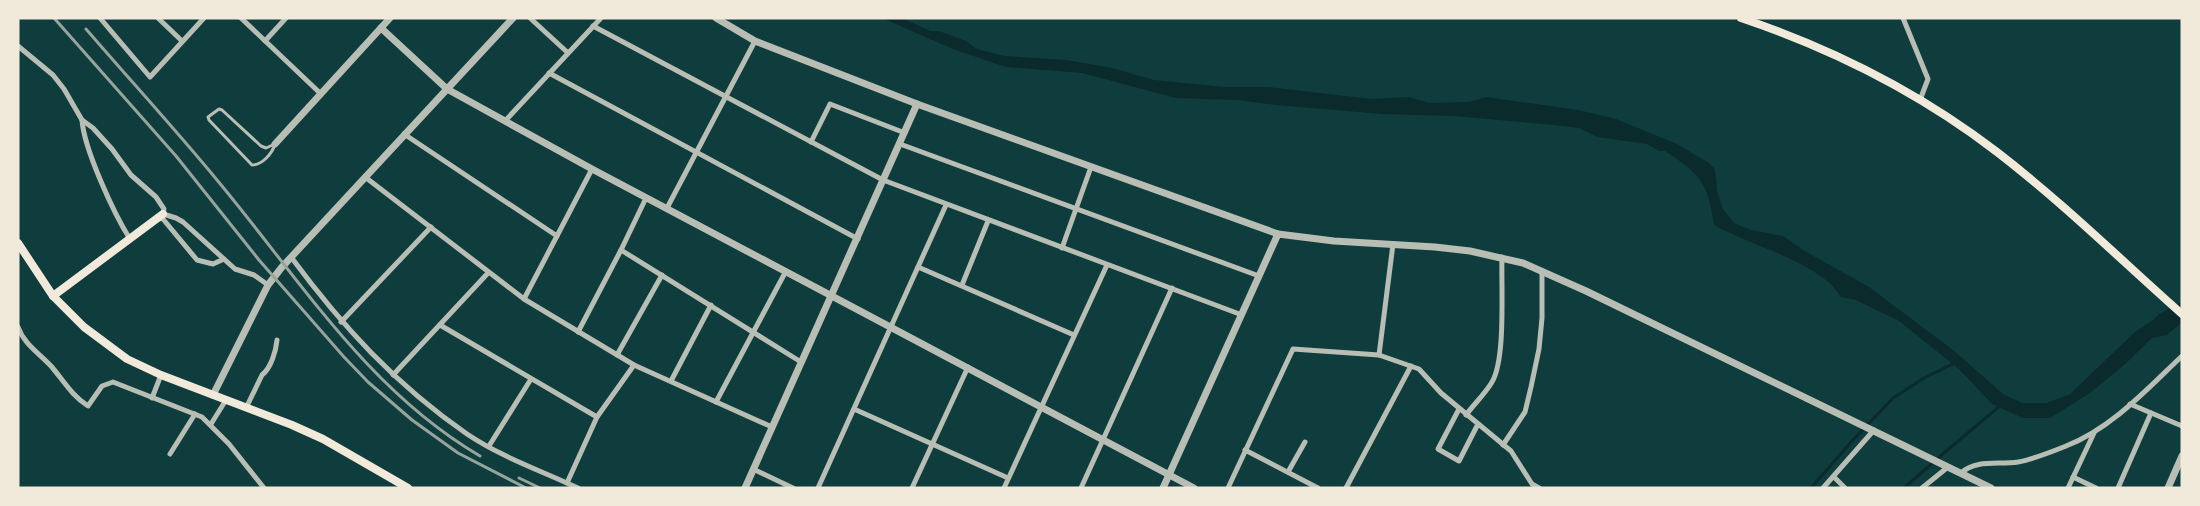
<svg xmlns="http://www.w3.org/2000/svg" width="2200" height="506" viewBox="0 0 2200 506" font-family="Figtree,sans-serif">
	<rect width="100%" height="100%" fill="#0f3d3e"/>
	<path fill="#0a2a2b" d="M882,18H902L930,31H939L966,41L977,49L1005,56L1066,60L1112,68L1154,80L1224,87H1267L1372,99L1409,97L1429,103L1469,102L1486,97L1578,110L1616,119L1677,144L1709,163L1714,168L1716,176L1717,191L1723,209L1734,223L1751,230L1783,236L1803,250L1869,287L1953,350L2003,394L2022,403H2046L2069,395L2135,332L2153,320L2159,314L2182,302V322L2167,335L2152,338L2124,365L2090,393L2050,418H2023L1992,404L1959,369L1899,321L1856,300L1841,297C1837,292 1832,284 1826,280C1792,254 1750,245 1714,225C1708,182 1700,174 1665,151H1659L1647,144L1597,137L1579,128L1555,125L1455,116L1382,114L1276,105L1237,100L1176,98L1082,73L1006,67L953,49Z"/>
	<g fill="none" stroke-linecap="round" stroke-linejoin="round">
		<g stroke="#0a2a2b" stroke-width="3">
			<polyline points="1811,488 1852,441 1893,398 1924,378 1955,363"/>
			<polyline points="1904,488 1944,453 2001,405"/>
		</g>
		<path stroke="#b8beb3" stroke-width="3" d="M219,109L222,110L261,146L266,148L275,144C272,154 262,165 252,165L209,120L208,117Z"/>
		<g stroke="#b8beb3" stroke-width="5">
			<polyline points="100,18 150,77 204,18"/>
			<polyline points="158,18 182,41"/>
			<polyline points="241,18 321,94"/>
			<polyline points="530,18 567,52"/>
			<polyline points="1903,18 1928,79 1920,100"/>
			<polyline points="593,26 883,180 1242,315"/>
			<polyline points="265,41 286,18"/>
			<polyline points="18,46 53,75 64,89 82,120 93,128 112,149 131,175 156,197 164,209 163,214 176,218 183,222 235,269 254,275 268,285"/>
			<polyline points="549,73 858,239"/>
			<path d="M82,120C84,149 114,214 130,239"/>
			<polyline points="505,121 601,18"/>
			<polyline points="404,134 557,236"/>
			<polyline points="811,142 830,104 905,133"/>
			<polyline points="900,144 1259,276"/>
			<polyline points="365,177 524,299 634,365 772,427"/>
			<polyline points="667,208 755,41"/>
			<polyline points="158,218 163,219 197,260 213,264 224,259"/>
			<polyline points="1062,248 1091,167"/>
			<polyline points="621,250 801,362"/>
			<path d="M291,257C342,326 396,385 467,434C501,457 542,471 578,488"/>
			<polyline points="918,267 1074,335"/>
			<polyline points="962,285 988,221"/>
			<polyline points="524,299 592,169"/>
			<polyline points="341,322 431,227"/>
			<polyline points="440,325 597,417"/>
			<path d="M18,327C24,344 39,353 51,366C63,380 72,396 88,406L102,386L113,382L202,417L229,444L264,488"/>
			<polyline points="578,332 621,250 646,198"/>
			<polyline points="617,355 662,275"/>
			<polyline points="1379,355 1393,244"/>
			<polyline points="393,375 488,273"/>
			<polyline points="671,381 711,305"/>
			<polyline points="152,398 161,375"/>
			<polyline points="716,402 786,271"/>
			<polyline points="2130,404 2182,426"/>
			<path d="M246,408L262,375C271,368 276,351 277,340"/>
			<polyline points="854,409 1008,478"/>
			<polyline points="1459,409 1438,449 1459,461 1478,424"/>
			<path d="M1466,415C1474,404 1485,394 1492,382C1506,359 1501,286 1502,257"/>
			<polyline points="211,424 226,400"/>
			<polyline points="1503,445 1525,412 1531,387 1539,349 1542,318 1542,271"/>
			<polyline points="489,446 531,379"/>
			<polyline points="1245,450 1318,488"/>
			<polyline points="170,454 195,414"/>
			<polyline points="753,469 793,488"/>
			<polyline points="1288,472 1305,442"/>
			<path d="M1961,473C1976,459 1998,465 2018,462C2034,459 2051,452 2066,446C2112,428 2147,389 2182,356"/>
			<polyline points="1834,477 1845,488"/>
			<polyline points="2073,477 2096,488"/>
			<polyline points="567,483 597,417 634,365"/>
			<polyline points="818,488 946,205"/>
			<polyline points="912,488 968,367"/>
			<polyline points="1004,488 1107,265"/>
			<polyline points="1081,488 1172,288"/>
			<polyline points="1228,488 1293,349 1379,355 1419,369 1441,393 1511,451 1532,484 1539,488"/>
			<polyline points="1346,488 1411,366"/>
			<polyline points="1823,488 1874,430"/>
			<polyline points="1922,488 1948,467"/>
			<polyline points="2068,488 2094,433"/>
			<polyline points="2118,488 2151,413"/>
		</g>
		<g stroke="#b8beb3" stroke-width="7">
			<polyline points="716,18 755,41 917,104 1278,234 1334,241 1435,247 1470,251 1523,263 1586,291 1991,488"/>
			<polyline points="381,28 447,89 592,169 1194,488"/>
			<polyline points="275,144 390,18"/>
			<polyline points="213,395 268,285 282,267 513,18"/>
			<polyline points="745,488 917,104"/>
			<polyline points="1163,488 1278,234"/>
			<polyline points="2168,488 2182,456"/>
		</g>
		<polyline stroke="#f1e9da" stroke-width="8" points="53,296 163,214"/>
		<g stroke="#f1e9da" stroke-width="8">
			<path d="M1741,18C1833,49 1920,93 1997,152C2062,202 2121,260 2182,314"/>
			<polyline points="18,243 53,296 84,327 127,359 161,375 292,425 323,439 408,488"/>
		</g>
		<g stroke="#97a49c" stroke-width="3">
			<polyline points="54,18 176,156 259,260 344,357 368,382 412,420 458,453 526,488"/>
			<path d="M86,29C130,80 175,129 217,180C299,278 367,390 480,456"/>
			<polyline points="519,478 540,488"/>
		</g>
	</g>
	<rect width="2200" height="506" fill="none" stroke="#f1e9da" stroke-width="39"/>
</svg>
